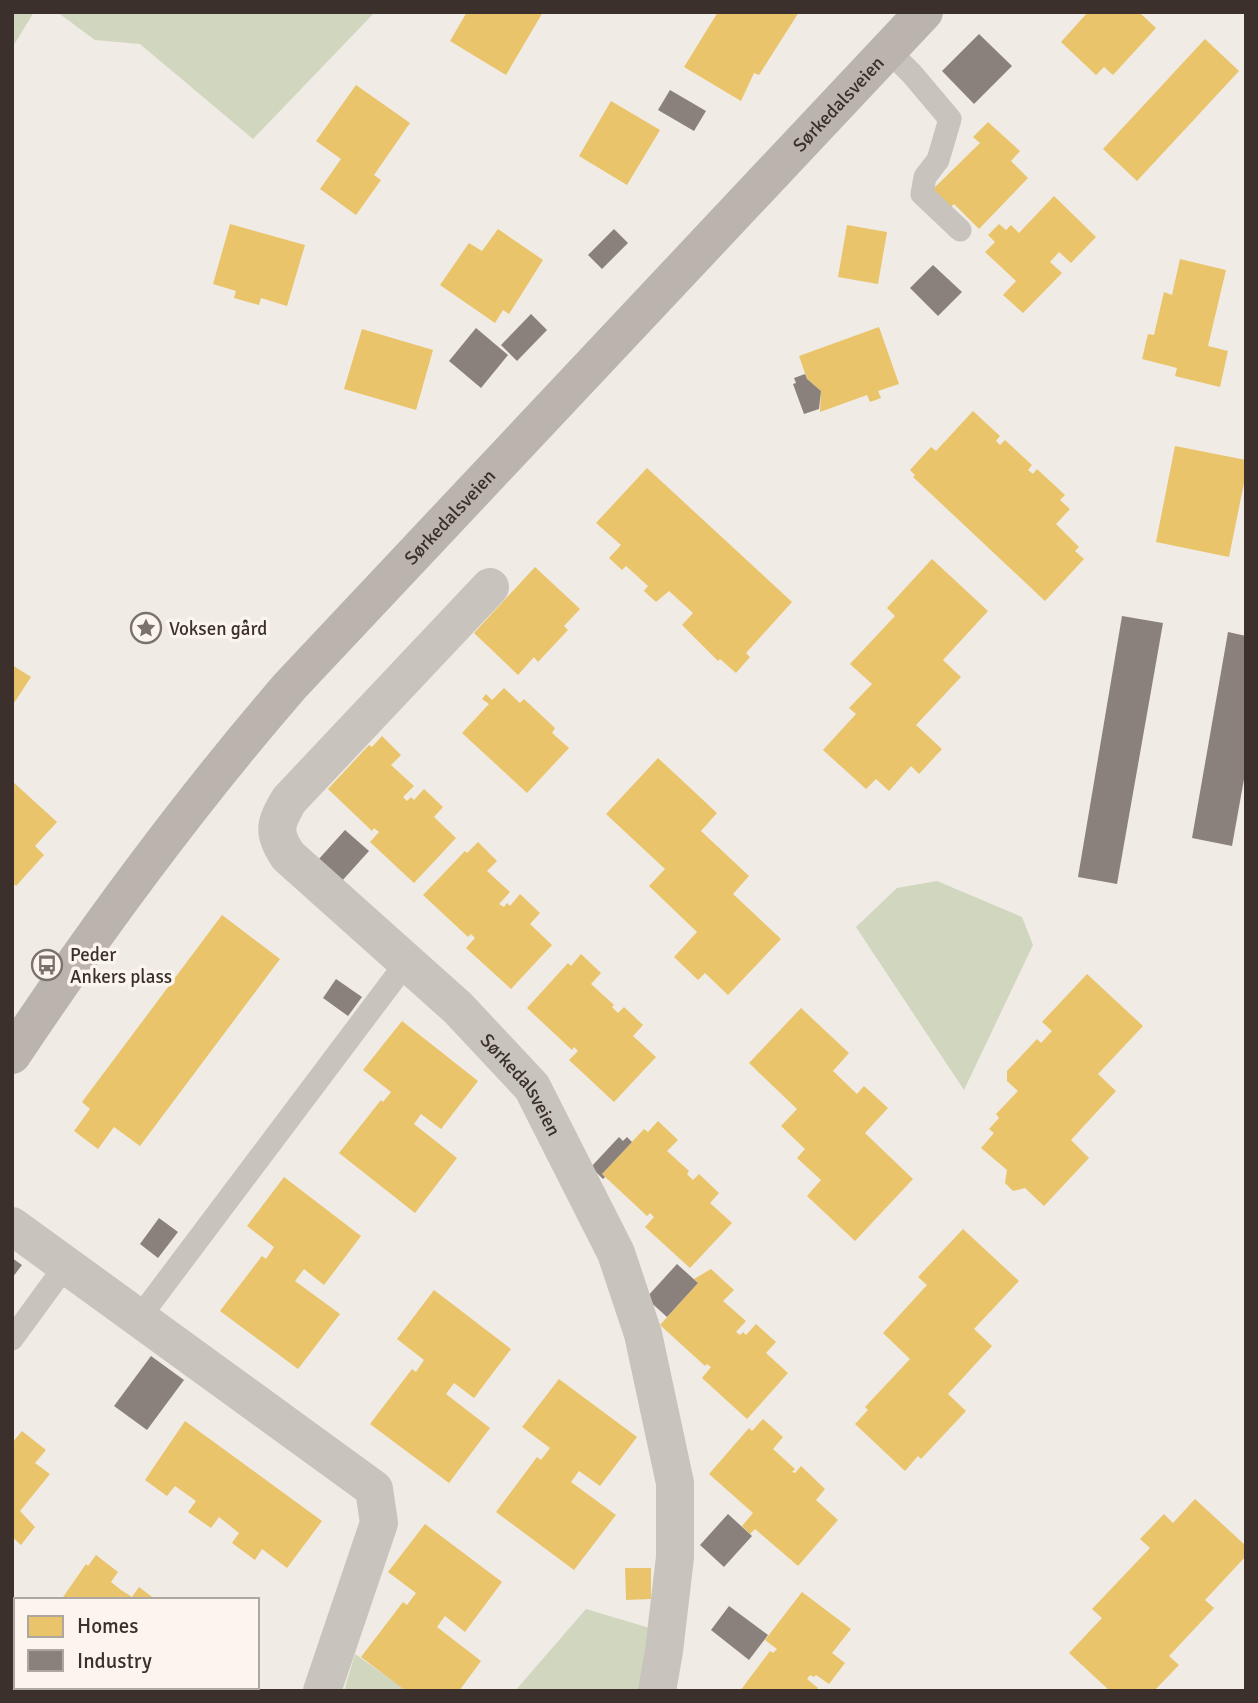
<svg xmlns="http://www.w3.org/2000/svg" width="1258" height="1703" viewBox="0 0 1258 1703" font-family="Signika,sans-serif">
	<rect width="100%" height="100%" fill="#f0ebe5"/>
	<g fill="#d1d6bf">
		<polygon points="12,12 34,12 12,48"/>
		<polygon points="57,12 375,12 253,139 140,44 95,40"/>
		<polygon points="937,881 1022,917 1033,945 964,1090 856,927 897,888"/>
		<polygon points="586,1609 653,1629 639,1691 515,1691"/>
		<polygon points="355,1654 407,1691 344,1691"/>
	</g>
	<g fill="#e9c46a">
		<polygon points="467,12 543,12 506,75 450,41"/>
		<polygon points="718,12 799,12 759,75 754,73 741,101 684,67"/>
		<polygon points="1088,12 1139,12 1156,28 1113,75 1104,67 1096,75 1061,42"/>
		<polygon points="1205,39 1239,71 1137,181 1103,149"/>
		<polygon points="356,85 410,123 374,175 381,180 356,215 320,189 341,159 316,141"/>
		<polygon points="611,101 660,130 627,185 579,156"/>
		<polygon points="988,122 1020,151 1011,161 1028,178 979,229 954,204 947,211 929,193 980,143 973,137"/>
		<polygon points="1054,196 1096,237 1071,263 1059,252 1050,262 1062,273 1023,313 1003,295 1016,281 985,252 995,242 988,235 999,224 1006,230 1011,225 1019,233"/>
		<polygon points="230,224 305,245 287,306 261,298 259,305 234,298 236,291 213,284"/>
		<polygon points="847,225 887,232 878,284 838,277"/>
		<polygon points="498,229 543,260 509,314 503,310 495,323 440,285 469,243 482,251"/>
		<polygon points="1180,259 1226,270 1208,346 1228,351 1220,387 1175,376 1177,368 1142,359 1148,334 1154,335 1164,292 1172,295"/>
		<polygon points="879,327 899,384 878,391 881,398 870,402 867,395 820,412 821,391 807,379 799,356"/>
		<polygon points="362,329 433,350 416,410 344,389"/>
		<polygon points="973,411 1000,436 996,441 1000,445 1005,440 1032,465 1028,470 1033,474 1037,469 1065,495 1060,500 1070,509 1056,524 1079,547 1075,551 1084,559 1045,601 913,477 915,475 910,470 931,447 936,451"/>
		<polygon points="1175,446 1246,460 1246,473 1229,557 1156,542"/>
		<polygon points="647,468 792,602 746,653 750,657 736,673 720,659 718,661 682,625 693,613 669,591 656,602 644,591 648,586 626,566 622,570 609,558 621,545 596,523"/>
		<polygon points="932,559 988,611 943,660 961,677 916,725 942,749 919,774 911,766 889,791 876,779 866,789 823,750 856,714 849,708 872,684 850,664 895,616 887,608"/>
		<polygon points="535,567 580,609 564,626 568,630 538,662 534,657 518,675 474,633"/>
		<polygon points="12,665 31,677 12,706"/>
		<polygon points="504,688 520,703 524,699 555,728 552,733 569,748 527,793 462,733 489,704 482,699 486,694 492,700"/>
		<polygon points="382,736 401,755 391,765 414,786 403,797 407,801 411,797 414,800 424,789 443,807 434,817 456,838 414,883 370,842 379,832 374,828 372,831 328,789 369,745 372,747"/>
		<polygon points="658,758 717,813 701,831 749,876 733,894 781,939 728,995 705,973 698,980 674,957 697,932 649,886 665,869 606,814"/>
		<polygon points="12,781 57,822 35,846 44,855 16,886 12,882"/>
		<polygon points="478,842 497,861 487,871 510,892 499,904 504,907 507,903 510,906 520,894 540,913 530,924 552,945 511,989 466,948 475,938 471,934 468,937 423,895 465,851 467,853"/>
		<polygon points="222,915 280,959 140,1146 114,1127 98,1149 74,1131 90,1109 82,1102"/>
		<polygon points="581,954 601,973 591,984 614,1005 612,1007 618,1013 624,1007 643,1025 633,1036 656,1057 614,1102 569,1060 578,1051 574,1047 572,1050 527,1008 568,963 571,966"/>
		<polygon points="1087,974 1143,1026 1098,1074 1116,1091 1071,1140 1089,1158 1044,1206 1025,1188 1013,1191 1005,1183 1007,1170 981,1148 994,1133 989,1129 999,1118 996,1114 1018,1091 1007,1081 1007,1071 1037,1039 1041,1043 1052,1031 1042,1022"/>
		<polygon points="801,1008 849,1053 833,1071 857,1094 864,1086 888,1108 865,1133 913,1179 855,1241 807,1196 821,1180 797,1158 805,1149 781,1126 797,1109 749,1063"/>
		<polygon points="402,1021 478,1081 441,1129 421,1114 414,1124 457,1158 415,1213 339,1153 381,1100 383,1102 391,1092 363,1070"/>
		<polygon points="658,1121 678,1140 667,1151 689,1171 687,1174 693,1180 699,1174 719,1193 710,1203 732,1223 690,1268 645,1227 654,1217 650,1213 647,1216 602,1174 644,1129 648,1132"/>
		<polygon points="284,1177 361,1236 324,1285 304,1269 295,1281 340,1314 298,1369 220,1311 262,1256 266,1259 274,1247 247,1226"/>
		<polygon points="963,1229 1019,1281 974,1329 992,1346 948,1394 966,1411 921,1459 918,1456 905,1471 855,1424 868,1410 865,1407 910,1359 883,1333 927,1285 918,1277"/>
		<polygon points="711,1269 734,1290 723,1301 746,1321 736,1332 740,1335 743,1332 746,1335 756,1324 776,1342 766,1353 788,1373 747,1419 702,1378 711,1367 707,1364 705,1366 660,1325 698,1283 694,1279"/>
		<polygon points="434,1290 511,1349 474,1398 454,1383 446,1394 490,1428 449,1483 370,1424 412,1369 416,1372 424,1360 397,1339"/>
		<polygon points="559,1379 637,1437 600,1486 579,1471 571,1482 616,1515 574,1570 496,1512 537,1457 541,1460 550,1448 522,1427"/>
		<polygon points="763,1419 783,1437 773,1449 795,1469 792,1472 795,1473 801,1466 825,1489 816,1500 838,1520 798,1566 755,1529 750,1534 742,1526 753,1513 709,1474 749,1428 752,1431"/>
		<polygon points="185,1421 322,1521 287,1568 262,1549 255,1560 232,1543 239,1533 219,1517 211,1528 188,1512 196,1501 175,1486 167,1496 145,1480"/>
		<polygon points="22,1431 46,1450 35,1463 50,1474 20,1511 35,1527 21,1545 12,1537 12,1443"/>
		<polygon points="1195,1499 1246,1546 1246,1556 1205,1600 1214,1608 1169,1656 1179,1665 1154,1691 1110,1691 1069,1653 1102,1618 1092,1609 1150,1548 1140,1539 1164,1514 1173,1523"/>
		<polygon points="425,1524 502,1582 465,1632 445,1616 437,1627 481,1661 459,1691 406,1691 361,1657 403,1602 407,1605 416,1593 388,1572"/>
		<polygon points="96,1555 118,1572 111,1582 121,1590 132,1597 139,1587 156,1600 61,1600 86,1564 88,1566"/>
		<polygon points="625,1568 651,1568 651,1599 626,1600"/>
		<polygon points="802,1592 851,1629 832,1653 845,1663 829,1684 816,1675 814,1677 810,1675 807,1679 818,1688 816,1691 740,1691 770,1651 773,1653 777,1649 765,1640"/>
		<polygon points="12,1667 16,1669 16,1687 41,1687 46,1691 12,1691"/>
		<polygon points="156,1687 206,1687 204,1691 161,1691"/>
	</g>
	<g fill="#8a817c">
		<polygon points="979,34 1012,66 974,104 942,71"/>
		<polygon points="670,90 706,111 694,131 658,110"/>
		<polygon points="614,229 628,243 602,269 588,255"/>
		<polygon points="933,265 962,292 938,316 910,288"/>
		<polygon points="531,314 547,330 517,361 501,345"/>
		<polygon points="476,328 508,355 481,388 449,361"/>
		<polygon points="805,374 807,379 821,391 819,409 804,414 793,384 796,383 794,378"/>
		<polygon points="1122,616 1163,623 1117,884 1078,877"/>
		<polygon points="1228,632 1246,636 1246,768 1232,846 1192,838"/>
		<polygon points="345,830 369,851 341,882 318,860"/>
		<polygon points="336,979 362,997 348,1016 323,998"/>
		<polygon points="619,1137 623,1141 627,1137 632,1142 602,1174 605,1177 603,1179 591,1167"/>
		<polygon points="159,1218 178,1232 158,1258 140,1244"/>
		<polygon points="12,1258 22,1265 12,1278"/>
		<polygon points="677,1264 698,1283 667,1317 646,1298"/>
		<polygon points="151,1356 184,1380 147,1430 114,1406"/>
		<polygon points="728,1514 752,1536 724,1567 700,1545"/>
		<polygon points="729,1606 768,1635 749,1660 711,1630"/>
	</g>
	<g fill="none" stroke-linecap="round" stroke-linejoin="round">
		<g stroke="#c9c3be" stroke-width="23">
			<polyline points="889,51 912,74 950,119 938,160 925,177 922,194 960,230"/>
			<polyline points="139,1318 406,963"/>
			<polyline points="12,1339 66,1265"/>
			<polyline points="12,1634 16,1636"/>
			<polyline points="85,1687 89,1691"/>
		</g>
		<g stroke="#c9c3be" stroke-width="38">
			<path id="s1" d="M490,587L289,800C275,824 272,832 288,856L458,1008L532,1087L616,1253L643,1334L675,1483V1557L664,1651L657,1691"/>
			<polyline points="12,1226 374,1489 379,1523 322,1691"/>
		</g>
		<path stroke="#bab3ae" stroke-width="38" id="s2" d="M12,1055C98,926 189,803 290,686L924,12"/>
	</g>
	<defs>
		<g id="sight-ring" transform="scale(1.575)"><circle r="9.5" fill="#fbf5ee" stroke="#7a716c" stroke-width="1.5"/><path d="M0-6L1.8-2.2L6-1.7L2.9 1.2L3.7 5.4L0 3.3L-3.7 5.4L-2.9 1.2L-6-1.7L-1.8-2.2Z" fill="#7a716c"/></g>
		<g id="bus-ring" transform="scale(1.575)"><circle r="9.5" fill="#fbf5ee" stroke="#7a716c" stroke-width="1.5"/><path d="M-5-6H5V4H4V6H2V4H-2V6H-4V4H-5ZM-3.5-4V0h7V-4ZM-3.5 1.2v1.5H-2V1.2ZM2 1.2v1.5H3.5V1.2Z" fill="#7a716c"/></g>
	</defs>
	<g fill-rule="evenodd">
		<use href="#sight-ring" x="146" y="628"/>
		<use href="#bus-ring" x="47" y="965"/>
	</g>
	<g text-anchor="middle" stroke-width="7" stroke-linejoin="round" paint-order="stroke">
		<g font-size="19" fill="#3b302b" stroke="#fbf5ee">
			<text dy="7" stroke="none"><textPath href="#s2" startOffset="1262">Sørkedalsveien</textPath></text>
			<text dy="7" stroke="none"><textPath href="#s2" startOffset="695">Sørkedalsveien</textPath></text>
			<text dy="7" stroke="none"><textPath href="#s1" startOffset="682">Sørkedalsveien</textPath></text>
		</g>
		<g font-size="19" fill="#3b302b" stroke="#fbf5ee" text-anchor="start">
			<text x="169" y="635">Voksen gård</text>
			<text x="70" y="961">Peder<tspan x="70" dy="22">Ankers plass</tspan></text>
		</g>
	</g>
	<rect width="1258" height="1703" fill="none" stroke="#3b302b" stroke-width="28"/>
	<rect x="14" y="1598" width="245" height="91" fill="#fbf5ee" stroke="#aea6a0" stroke-width="2"/>
	<rect x="28" y="1616" width="35" height="21" fill="#e9c46a" stroke="#aea6a0" stroke-width="2"/>
	<text x="77" y="1633" font-size="21" fill="#3b302b">Homes</text>
	<rect x="28" y="1650" width="35" height="21" fill="#8a817c" stroke="#aea6a0" stroke-width="2"/>
	<text x="77" y="1668" font-size="21" fill="#3b302b">Industry</text>
</svg>
